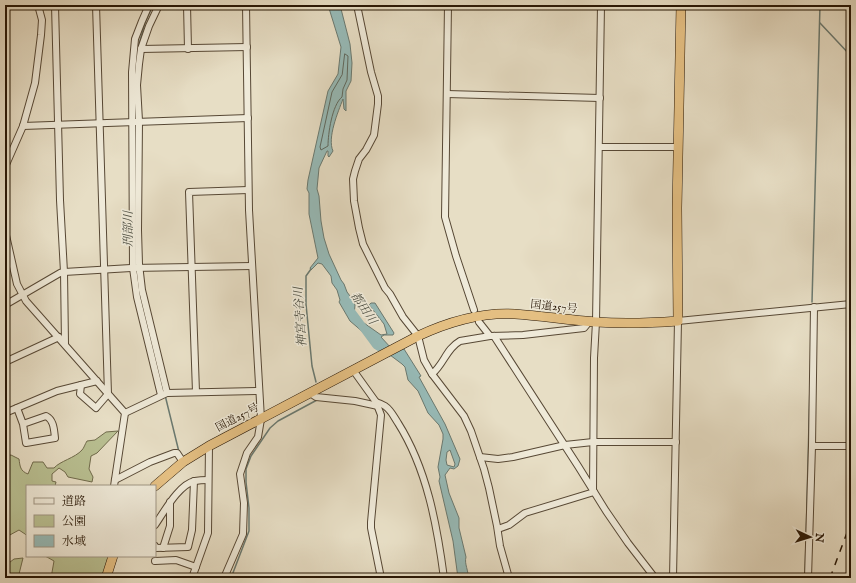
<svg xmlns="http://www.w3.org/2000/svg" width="856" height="583" viewBox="0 0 856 583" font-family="'IM FELL English','Noto Serif JP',serif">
	<rect width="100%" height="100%" fill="#e7dec5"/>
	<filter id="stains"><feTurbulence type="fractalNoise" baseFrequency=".005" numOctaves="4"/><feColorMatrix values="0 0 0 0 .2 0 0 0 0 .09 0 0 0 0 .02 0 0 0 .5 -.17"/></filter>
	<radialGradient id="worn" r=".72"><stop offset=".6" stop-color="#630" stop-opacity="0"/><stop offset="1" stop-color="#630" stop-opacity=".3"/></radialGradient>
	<g fill="#b9c092" stroke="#706b4c">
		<path d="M118,431L97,453L91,456L89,469L93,477L92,482L68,477L65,472L59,468L52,474V481L56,482L55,486H27V536L25,534L19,530L8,536H5V456L11,455L19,459C20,466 20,471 28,474L33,462H43L47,468H54C60,461 75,458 82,450C84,448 85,444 87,441L95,440L106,432Z"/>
		<polygon points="44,556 109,556 107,570 101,578 51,578 54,561 47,557"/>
		<polygon points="23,558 18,578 5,578 5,566 14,559"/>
	</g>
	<path fill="#97bbb8" stroke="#6a7970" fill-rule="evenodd" d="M328,5H340L350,44L352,63L351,81L346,91V111L344,109L343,99C338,112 327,138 333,151L329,157L328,156V151H327L319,168L317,189L319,196L321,221L324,238L329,254L341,280L344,284L347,292L353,300L355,305L354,316L381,335L387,334L384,324L369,305L371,303H375L394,333L393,335H384L381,337L391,348L404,349L421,376L419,377L445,424L460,459L458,466L454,469L450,468L445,475L449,493L459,518V528L466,557C464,564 469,571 468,578H458L453,541L439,481L440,477L438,467L443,439V434L439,425L428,413L418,391L408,380L405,367L402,364L382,349L377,344L350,321L339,302L340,300L337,290L332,283L331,276L322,264L318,263L311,270L310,268L318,258L309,214V193L307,189L308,180L328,91L338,74L341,47ZM450,450L455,464L454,467L447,465L446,460L447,452Z"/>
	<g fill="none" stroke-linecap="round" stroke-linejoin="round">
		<path stroke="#5f685e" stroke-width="1" d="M345,54L348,56L347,80L343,89L342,97C332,105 328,134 328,146L321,150L320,147L332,92L342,75Z"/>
		<g stroke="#6a7970" stroke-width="1.5">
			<polyline points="820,23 851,56"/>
			<polyline points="137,51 145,23 153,5"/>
			<polyline points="136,113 136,121"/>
			<polyline points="135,153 136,125"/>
			<polyline points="311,269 306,276 306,304 312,366 316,382"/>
			<polyline points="812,302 820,5"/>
			<polyline points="151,341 157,363"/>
			<polyline points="165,395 179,452"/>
			<polyline points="231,578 249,531 249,508 246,482 246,469 251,456 270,428 278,421 317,400"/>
			<polyline points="805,578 810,384"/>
		</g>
		<polyline stroke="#97bbb8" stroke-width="8" points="348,307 376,345 389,353"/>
		<g stroke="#574835" stroke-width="8">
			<g id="minor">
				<polyline points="55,5 60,200 64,272 65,344"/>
				<polyline points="149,5 142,21 135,39 132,72 133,268 137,297 161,395"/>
				<polyline points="159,5 149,26 141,49 139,64 137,85 139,121 138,230 139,264 142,290 167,393"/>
				<polyline points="187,5 188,49"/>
				<path d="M357,5L371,72L378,96V104L374,135L366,150L359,159L355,171L353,179L354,201L359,228L363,244L385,288L390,294L403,317L418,336L424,360L432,374C444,364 446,349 460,341L490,336"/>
				<polyline points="448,5 445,217 456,256 474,310"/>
				<polyline points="141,49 247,47"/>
				<polyline points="447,94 600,98"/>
				<polyline points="23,126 248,118"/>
				<polyline points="599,147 678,147"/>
				<polyline points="5,167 23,126 35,83 41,35 42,20 38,5"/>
				<polyline points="5,231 17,284 26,301 125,413 114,486"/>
				<polyline points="5,305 60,273 64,272 131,268 252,266"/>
				<polyline points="479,322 490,336 523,335 584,328 589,322"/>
				<polyline points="494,336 578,466 606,511 628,543 655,578"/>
				<polyline points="5,362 59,337"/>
				<polyline points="353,370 376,402 381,415 371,522 371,528 381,578"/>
				<polyline points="432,374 464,416 471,431 484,469 489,488 497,526 500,546 509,578"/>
				<polyline points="81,385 80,394 96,408 108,394 96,5"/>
				<polyline points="196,392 189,192 248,190"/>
				<polyline points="310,393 316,397 355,401 378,406"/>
				<path d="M376,402C379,403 382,404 385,406C391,410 394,417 398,423C427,469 437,525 444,578"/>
				<path d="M17,408L23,424L26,443L55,438C54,430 54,420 46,416L23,424"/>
				<polyline points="5,413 57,391 97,381"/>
				<polyline points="125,413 167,393 259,391"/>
				<polyline points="812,446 814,307"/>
				<polyline points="480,457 498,459 513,457 565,445 593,442 676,442"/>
				<polyline points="115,480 150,462 174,453 177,453 183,462"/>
				<polyline points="593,490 594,358 596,322 601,5"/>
				<path d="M155,525C164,512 179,484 195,481C200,480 204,480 208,480"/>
				<polyline points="498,529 509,525 525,513 594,492"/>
				<polyline points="155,546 156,548 188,547 192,530 194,481"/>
				<polyline points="163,548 170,526 170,502"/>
				<polyline points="155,561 176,560 196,567"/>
				<polyline points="192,578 208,533 209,446"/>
				<polyline points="224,578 243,534 244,503 240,474 247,453 258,437 261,419 249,210 246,5"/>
				<polyline points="673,578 678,321 851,304"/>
				<polyline points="808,578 812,446 851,446"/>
			</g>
		</g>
		<g stroke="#271605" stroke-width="10">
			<g id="highway">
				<path d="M155,486L183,462L209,446L418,336C448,322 481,312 515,314C542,316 569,320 596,322C624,324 651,323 678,321L677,208L681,5"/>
				<polyline points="106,578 113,556"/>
			</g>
		</g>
		<use href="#minor" stroke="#efead9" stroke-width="6"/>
		<use href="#highway" stroke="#e4bf82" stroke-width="9"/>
		<polyline stroke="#271605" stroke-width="1.5" stroke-dasharray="7 7" stroke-linecap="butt" points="830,578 851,522"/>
	</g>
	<g text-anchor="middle" stroke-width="3" stroke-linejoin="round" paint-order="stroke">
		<g font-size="11" fill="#271605" stroke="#efead9">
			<text transform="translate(554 306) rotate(6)" y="4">国道257号</text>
			<text transform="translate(237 417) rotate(-28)" y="4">国道257号</text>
		</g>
		<g font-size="12" font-style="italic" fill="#4e5044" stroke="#efead9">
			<text transform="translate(128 229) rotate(-90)" y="4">刑部川</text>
			<text transform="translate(364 308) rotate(56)" y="4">都田川</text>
			<text transform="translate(300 317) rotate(-94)" y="4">神宮寺谷川</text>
		</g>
	</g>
	<rect width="856" height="583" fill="none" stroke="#e7dec5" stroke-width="20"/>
	<rect x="6" y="6" width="844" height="571" fill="none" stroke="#271605" stroke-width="2"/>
	<rect x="10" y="10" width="836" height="563" fill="none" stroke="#271605"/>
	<rect x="26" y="485" width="130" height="72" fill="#efead9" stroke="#9f9584"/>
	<rect x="34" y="498" width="20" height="6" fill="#efead9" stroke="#9f9584"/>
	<text x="62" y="505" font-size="12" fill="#271605">道路</text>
	<rect x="34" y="515" width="20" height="12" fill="#b9c092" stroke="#9f9584"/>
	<text x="62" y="525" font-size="12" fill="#271605">公園</text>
	<rect x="34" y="535" width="20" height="12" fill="#97bbb8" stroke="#9f9584"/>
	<text x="62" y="545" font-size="12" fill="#271605">水域</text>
	<g transform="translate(810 537) rotate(94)" stroke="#efead9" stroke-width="3" paint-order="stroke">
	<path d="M0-3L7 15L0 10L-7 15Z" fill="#271605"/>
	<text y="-6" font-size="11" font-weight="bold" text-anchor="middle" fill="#271605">N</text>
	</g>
	<rect width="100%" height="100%" filter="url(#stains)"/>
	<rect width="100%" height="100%" fill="url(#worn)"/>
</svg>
